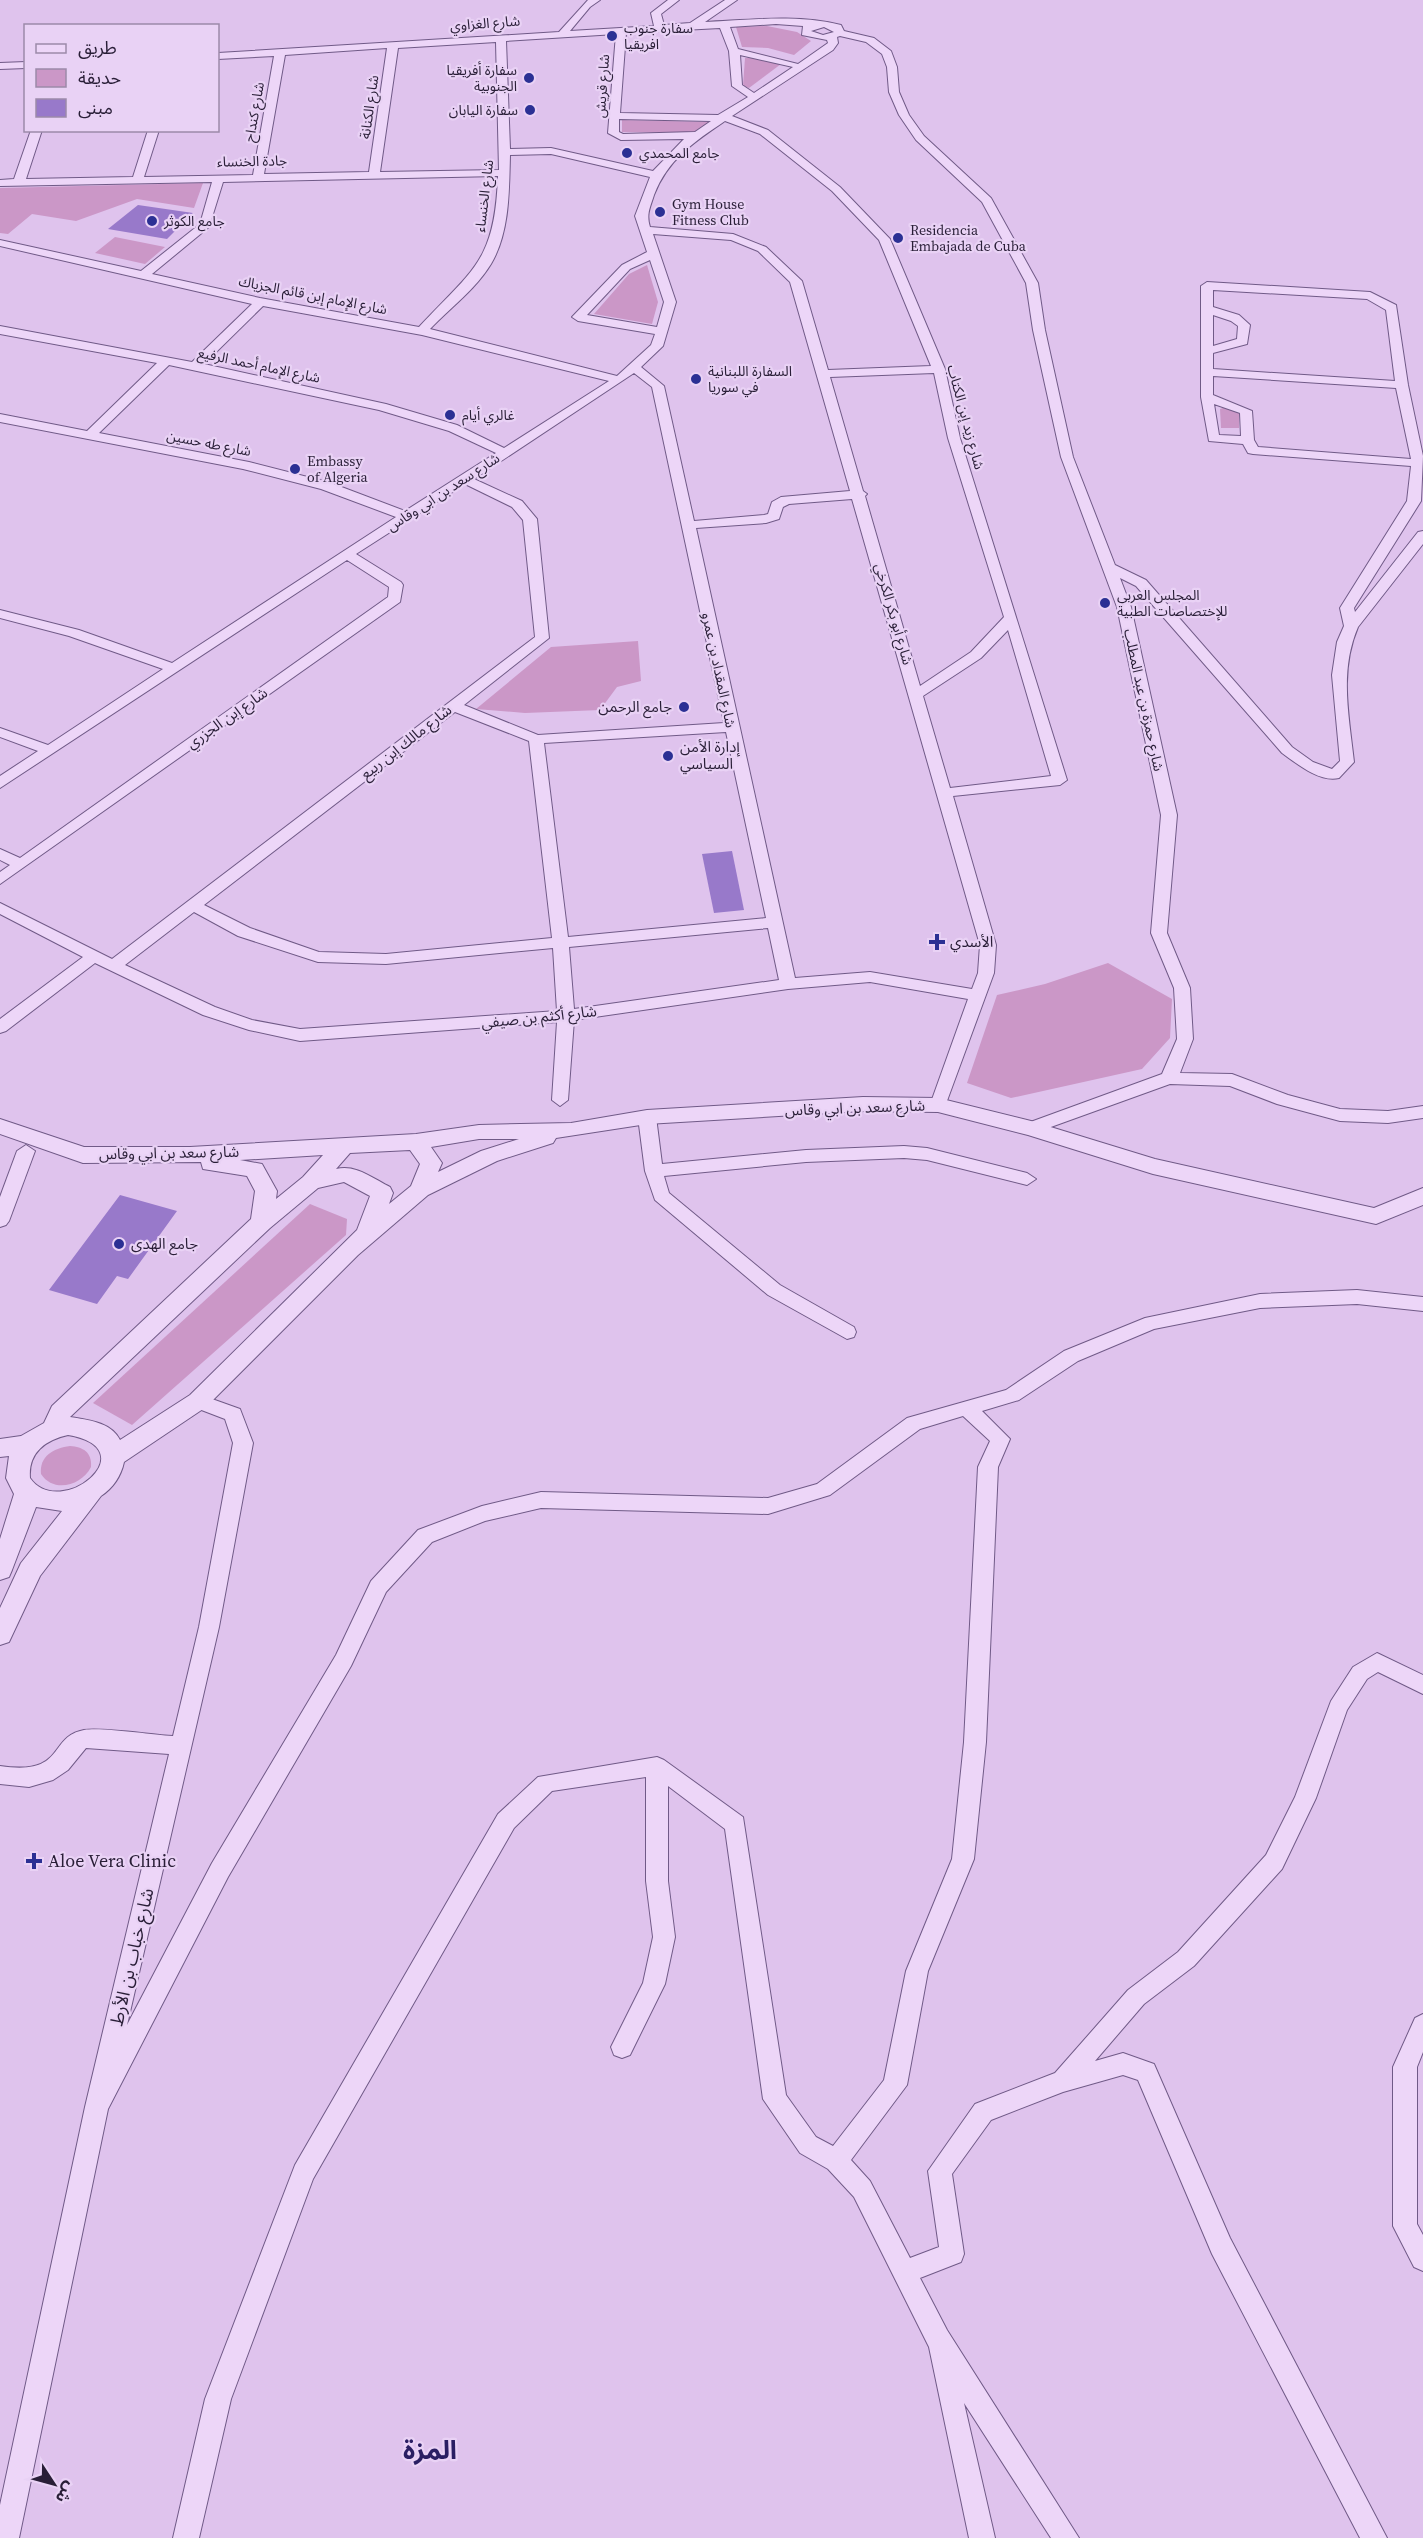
<svg xmlns="http://www.w3.org/2000/svg" width="1423" height="2538" viewBox="0 0 1423 2538" font-family="'Source Serif 4','Noto Sans Arabic',serif">
	<rect width="100%" height="100%" fill="#dfc3ed"/>
	<g fill="#cb97c7">
		<polygon points="767,26 797,32 811,41 794,55 768,48 742,47 736,27"/>
		<polygon points="745,58 759,58 781,64 749,88 743,86"/>
		<polygon points="622,120 711,122 694,133 622,132"/>
		<polygon points="203,183 194,208 137,199 76,221 32,214 8,234 0,233 0,188"/>
		<polygon points="115,237 165,247 145,264 95,253"/>
		<polygon points="647,265 658,302 652,324 594,314 629,274"/>
		<polygon points="1226,407 1239,412 1239,428 1221,428 1220,409"/>
		<polygon points="638,641 641,681 617,687 600,710 525,713 476,709 551,647"/>
		<polygon points="1108,963 1172,999 1170,1038 1142,1069 1011,1098 967,1083 997,995 1045,984"/>
		<polygon points="310,1204 347,1219 346,1235 132,1425 93,1403"/>
		<path d="M70,1446C83,1447 92,1452 91,1467C82,1485 54,1494 41,1474C39,1456 54,1448 70,1446Z"/>
	</g>
	<g fill="#9879ca">
		<polygon points="138,205 193,213 167,239 108,229"/>
		<polygon points="732,851 744,910 714,913 702,854"/>
		<polygon points="120,1195 177,1211 128,1279 117,1276 97,1304 49,1290"/>
	</g>
	<g fill="none" stroke-linecap="round" stroke-linejoin="round">
		<g stroke="#705a87" stroke-width="2">
			<g id="minor">
				<path d="M588,0H600L590,7L570,31L654,26L651,13L668,0H679L661,14L664,25L690,23L725,0H737L705,22C750,20 796,14 841,25L844,31L874,38L891,51L897,67L899,92L909,115L924,136L991,198L1038,283L1045,330L1073,457L1115,565L1146,580L1292,747L1313,762L1332,769L1340,761L1332,675L1337,642L1344,626L1340,608L1407,501L1411,466L1253,454L1248,453L1243,444L1209,441L1201,397V286L1207,282L1370,292L1396,305L1408,385L1423,456L1421,501L1354,608L1355,612L1418,532L1423,531V544L1358,627C1339,671 1349,716 1354,762L1339,778C1320,783 1296,763 1282,753L1136,586L1120,578L1131,607L1177,815L1167,933L1190,988L1193,1039L1180,1073L1232,1074L1288,1095L1340,1109L1388,1111L1423,1106V1118L1388,1123L1340,1121L1277,1104L1230,1086L1170,1084L1037,1132L1031,1134L1022,1128L1025,1124L1162,1074L1177,1039L1174,988L1151,933L1161,815L1117,607L1061,457L1033,330L1026,283L982,202L916,140L899,115L889,92L887,67L882,54L866,42L840,36L837,37L838,43L833,50L732,116L768,130L840,187L890,239L945,369L960,438L1067,780L1060,785L953,796L996,945L994,973L944,1109L938,1111L930,1105L968,999L870,982L788,989L574,1020L568,1100L560,1106L552,1100L557,1022L300,1041L249,1030L203,1015L95,963L6,1031L0,1033V1019L83,957L0,914V903L112,959L535,637L523,520L512,507L465,484L356,554L401,582L403,585L400,602L0,884V872L10,865L0,860V849L20,858L388,597L389,587L347,560L0,788V776L38,751L0,737V728L48,745L163,669L69,636L0,618V610L79,630L172,663L396,517L321,489L243,469L0,422V414L87,431L157,363L0,334V326L192,362L252,304L0,246V240L141,271L200,224L212,182L0,186V180L14,179L31,130H42L26,179L133,177L148,130H159L144,177L253,175L274,56L218,59V53L559,32ZM776,24L803,26L802,35L827,40L828,43L798,64L738,49L730,27ZM824,27L834,32L823,35L811,31ZM720,28L729,51L732,86L748,97L718,115L620,113L626,33ZM616,34L608,133L621,140L684,139L653,171L551,148L510,149L506,41ZM496,42L499,170L380,172L398,48ZM387,48L369,172L264,174L285,55ZM740,55L793,67L754,93L742,85ZM619,119L711,121L695,132L623,134L619,132ZM725,121L760,134L832,191L879,240L931,366L828,370L802,281L766,247L733,234L650,227C646,214 650,208 654,195C668,159 694,142 725,121ZM551,154L650,177L635,216L647,252L622,265L572,317L578,321L655,334L651,345L617,376L430,329C450,308 476,289 491,264C510,232 509,190 510,155ZM498,176C495,262 473,269 419,327L260,298L152,274L209,227L223,182ZM653,234L731,240L758,251L790,282L850,491L781,497L772,502L768,514L764,515L694,521L664,386L641,367L663,346L676,302ZM650,260L664,302L657,327L587,315L630,269ZM1213,290L1367,299L1386,310L1395,381L1213,369V353L1247,344L1250,325L1239,315L1213,307ZM263,306L422,335L609,381L504,448L457,425L386,404L204,364ZM1213,315L1231,321L1238,326L1237,339L1213,346ZM169,365L379,410L449,431L496,453L405,511L331,483L249,462L99,433ZM634,373L652,387L724,723L538,735L464,705L549,638L537,519L522,501L474,479ZM934,373L948,438L1004,617L971,652L920,686L865,496L867,494L863,491L830,377ZM1213,376L1396,388L1411,459L1258,447L1254,440L1252,411L1213,395ZM1214,404L1240,413L1241,436L1219,435ZM852,499L980,945L978,973L972,989L870,972L795,978L696,528L766,523L779,519L783,507L789,504ZM1008,630L1051,776L950,788L923,696L981,658ZM455,712L529,741L552,938L386,954L319,952L250,928L204,905ZM726,732L766,918L568,937L544,743ZM194,912L238,936L318,962L386,964L553,948L557,1011L300,1029L252,1020L215,1007L125,965ZM768,928L779,980L574,1009L569,947Z"/>
				<polygon points="26,62 26,68 0,69 0,63"/>
				<polygon points="647,1111 656,1117 662,1164 806,1150 904,1146 927,1148 1027,1173 1036,1179 1027,1185 927,1160 904,1158 806,1162 664,1176 669,1193 780,1285 854,1327 856,1332 854,1337 847,1339 768,1295 655,1200 645,1171 638,1117"/>
				<polygon points="26,1145 35,1151 9,1221 6,1225 0,1227 0,1197 17,1151"/>
				<path d="M1357,1290L1423,1297V1311L1357,1304L1260,1308L1154,1329L1078,1361L1019,1400L982,1411L1010,1439L998,1467L986,1742L974,1859L928,1971L907,2085L851,2160L870,2181L910,2258L939,2247L928,2171L975,2104L1055,2073L1128,1990L1178,1952L1266,1855L1295,1797L1331,1701L1353,1667L1377,1653L1423,1675V1694L1378,1672L1367,1679L1347,1710L1316,1798L1282,1869L1194,1966L1144,2004L1095,2061L1123,2053L1154,2064L1230,2238L1387,2538H1360L1212,2254L1138,2080L1123,2075L1063,2092L991,2120L952,2174L964,2254L961,2262L920,2278L947,2330L1079,2538H1051L964,2403L995,2538H969L929,2347L854,2197L828,2169L800,2153L763,2099L725,1829L668,1786V1881L675,1937L665,1984L630,2055L622,2058L614,2055L611,2047L643,1983L653,1937L646,1881V1777L552,1791L514,1828L313,2179L231,2399L199,2538H173L205,2399L295,2165L498,1814L538,1777L657,1757L664,1760L743,1817L786,2095L816,2137L833,2146L884,2080L906,1971L952,1859L964,1742L978,1467L990,1441L963,1416L920,1429L830,1495L768,1514L541,1508L485,1521L432,1542L386,1592L351,1666L228,1877L108,2109L19,2538H0V2505L85,2107L169,1754L86,1748L68,1770L53,1780L29,1787L0,1784V1766C67,1776 47,1737 84,1730C103,1727 151,1735 173,1736L199,1627L233,1443L225,1419L191,1406L189,1401L191,1396L198,1394L240,1409L253,1443L219,1627L127,2025L212,1863L336,1655L371,1581L418,1530L482,1506L541,1492L768,1498L817,1484L907,1418L1006,1390L1064,1351L1145,1318L1260,1294Z"/>
				<polygon points="1423,2014 1423,2052 1417,2067 1417,2224 1423,2235 1423,2271 1414,2267 1393,2226 1393,2067 1415,2018"/>
			</g>
		</g>
		<g stroke="#705a87" stroke-width="2">
			<path id="tertiary" d="M863,1097L938,1098L1031,1121L1155,1159L1374,1208L1423,1188V1205L1376,1224L1153,1174L1028,1135L938,1112L863,1111L647,1124L556,1138L553,1143L497,1161L428,1195L358,1255L206,1407L124,1462C121,1476 113,1488 101,1496L40,1576L9,1642L0,1645V1608L21,1563L62,1511L36,1507L12,1570L9,1577L0,1580V1539L14,1494L6,1478L9,1456L0,1457V1439L21,1436L44,1423L52,1406L251,1219L255,1191L247,1176L203,1169L201,1162L83,1163L0,1134V1119L84,1147H190L416,1134L479,1125L571,1123L647,1110ZM479,1139H519L481,1151L438,1172L442,1163L431,1147ZM410,1150L420,1164L411,1186L389,1204L393,1193L390,1187C372,1178 356,1164 336,1169L350,1153ZM323,1155L303,1177L276,1199L277,1191L262,1164L240,1160ZM344,1182L370,1196L357,1230L190,1395L120,1440C111,1422 88,1420 70,1417L270,1228L318,1188ZM68,1435C149,1449 60,1521 30,1478C28,1453 45,1440 68,1435Z"/>
		</g>
		<use href="#minor" fill="#edd6f8" fill-rule="evenodd"/>
		<use href="#tertiary" fill="#edd6f8" fill-rule="evenodd"/>
	</g>
	<g fill="#2b3094" stroke="#e9d2f5" stroke-width="2">
		<circle cx="612" cy="36" r="6"/>
		<circle cx="529" cy="78" r="6"/>
		<circle cx="530" cy="110" r="6"/>
		<circle cx="627" cy="153" r="6"/>
		<circle cx="660" cy="212" r="6"/>
		<circle cx="152" cy="221" r="6"/>
		<circle cx="898" cy="238" r="6"/>
		<circle cx="696" cy="379" r="6"/>
		<circle cx="450" cy="415" r="6"/>
		<circle cx="295" cy="469" r="6"/>
		<circle cx="1105" cy="603" r="6"/>
		<circle cx="684" cy="707" r="6"/>
		<circle cx="668" cy="756" r="6"/>
		<path d="M934 933h6v6h6v6h-6v6h-6v-6h-6v-6h6z"/>
		<circle cx="119" cy="1244" r="6"/>
		<path d="M31 1852h6v6h6v6h-6v6h-6v-6h-6v-6h6z"/>
	</g>
	<g text-anchor="middle" stroke-width="4.5" stroke-linejoin="round" paint-order="stroke">
		<g font-size="14" fill="#291e37" stroke="#e9d2f5">
			<text transform="translate(485 23) rotate(-4)" y="5">شارع الغزاوي</text>
			<text transform="translate(602 86) rotate(-86)" y="5">شارع قريش</text>
			<text transform="translate(369 107) rotate(-82)" y="5">شارع الكنانة</text>
			<text transform="translate(254 112) rotate(-80)" y="5">شارع كنداح</text>
			<text transform="translate(252 161) rotate(-1)" y="5">جادة الخنساء</text>
			<text transform="translate(484 196) rotate(-83)" y="5">شارع الخنساء</text>
			<text transform="translate(313 295) rotate(11)" y="5">شارع الإمام إبن قائم الجزياك</text>
			<text transform="translate(259 365) rotate(12)" y="5">شارع الإمام أحمد الرفيع</text>
			<text transform="translate(966 417) rotate(75)" y="5">شارع زيد إبن الكتاب</text>
			<text transform="translate(209 443) rotate(11)" y="5">شارع طه حسين</text>
			<text transform="translate(443 492) rotate(-33)" y="5">شارع سعد بن ابي وقاس</text>
			<text transform="translate(894 614) rotate(74)" y="5">شارع أبو بكر الكرخي</text>
			<text transform="translate(719 670) rotate(78)" y="5">شارع المقداد بن عمرو</text>
			<text transform="translate(1144 700) rotate(78)" y="5">شارع حمزة بن عبد المطلب</text>
		</g>
		<g font-size="14" fill="#291e37" stroke="#e9d2f5" text-anchor="start">
			<text x="624" y="33">سفارة جنوب<tspan x="624" dy="16">افريقيا</tspan></text>
			<text x="517" y="75" text-anchor="end">سفارة أفريقيا<tspan x="517" dy="16">الجنوبية</tspan></text>
			<text x="518" y="115" text-anchor="end">سفارة اليابان</text>
			<text x="639" y="158">جامع المحمدي</text>
			<text x="672" y="209">Gym House<tspan x="672" dy="16">Fitness Club</tspan></text>
			<text x="164" y="226">جامع الكوثر</text>
			<text x="910" y="235">Residencia<tspan x="910" dy="16">Embajada de Cuba</tspan></text>
			<text x="708" y="376">السفارة اللبنانية<tspan x="708" dy="16">في سوريا</tspan></text>
			<text x="462" y="420">غالري أيام</text>
			<text x="307" y="466">Embassy<tspan x="307" dy="16">of Algeria</tspan></text>
			<text x="1117" y="600">المجلس العربي<tspan x="1117" dy="16">للإختصاصات الطبية</tspan></text>
		</g>
		<g font-size="15" fill="#291e37" stroke="#e9d2f5" text-anchor="start">
			<text x="672" y="712" text-anchor="end">جامع الرحمن</text>
			<text x="680" y="752">إدارة الأمن<tspan x="680" dy="17">السياسي</tspan></text>
			<text x="950" y="947">الأسدي</text>
			<text x="131" y="1249">جامع الهدى</text>
		</g>
		<g font-size="15" fill="#291e37" stroke="#e9d2f5">
			<text transform="translate(227 718) rotate(-35)" y="5">شارع إبن الجزري</text>
			<text transform="translate(406 742) rotate(-38)" y="5">شارع مالك إبن ربيع</text>
			<text transform="translate(539 1017) rotate(-6)" y="5">شارع أكثم بن صيفي</text>
			<text transform="translate(855 1108) rotate(-2)" y="5">شارع سعد بن ابي وقاس</text>
			<text transform="translate(169 1153) rotate(-1)" y="5">شارع سعد بن ابي وقاس</text>
		</g>
		<g font-size="18" fill="#291e37" stroke="#e9d2f5" text-anchor="start">
			<text x="48" y="1867">Aloe Vera Clinic</text>
		</g>
		<g font-size="18" fill="#291e37" stroke="#e9d2f5">
			<text transform="translate(132 1957) rotate(-77)" y="6">شارع خباب بن الأرط</text>
		</g>
		<g font-size="26" font-weight="bold" fill="#2a1e63" stroke="#e9d2f5">
			<text x="430" y="2459">المزة</text>
		</g>
	</g>
	<rect x="24" y="24" width="195" height="108" fill="#e9d2f5" stroke="#9c8aa9" stroke-width="1.5"/>
	<rect x="36" y="44" width="30" height="9" fill="#edd6f8" stroke="#9c8aa9" stroke-width="1.5"/>
	<text x="78" y="54" font-size="18" fill="#291e37">طريق</text>
	<rect x="36" y="69" width="30" height="18" fill="#cb97c7" stroke="#9c8aa9" stroke-width="1.5"/>
	<text x="78" y="84" font-size="18" fill="#291e37">حديقة</text>
	<rect x="36" y="99" width="30" height="18" fill="#9879ca" stroke="#9c8aa9" stroke-width="1.5"/>
	<text x="78" y="114" font-size="18" fill="#291e37">مبنى</text>
	<g transform="translate(54 2484) rotate(126)" stroke="#e9d2f5" stroke-width="4.5" paint-order="stroke">
	<path d="M0-4.5L10 22L0 15L-10 22Z" fill="#291e37"/>
	<text y="-9" font-size="16" font-weight="bold" text-anchor="middle" fill="#291e37">ش</text>
	</g>
</svg>
